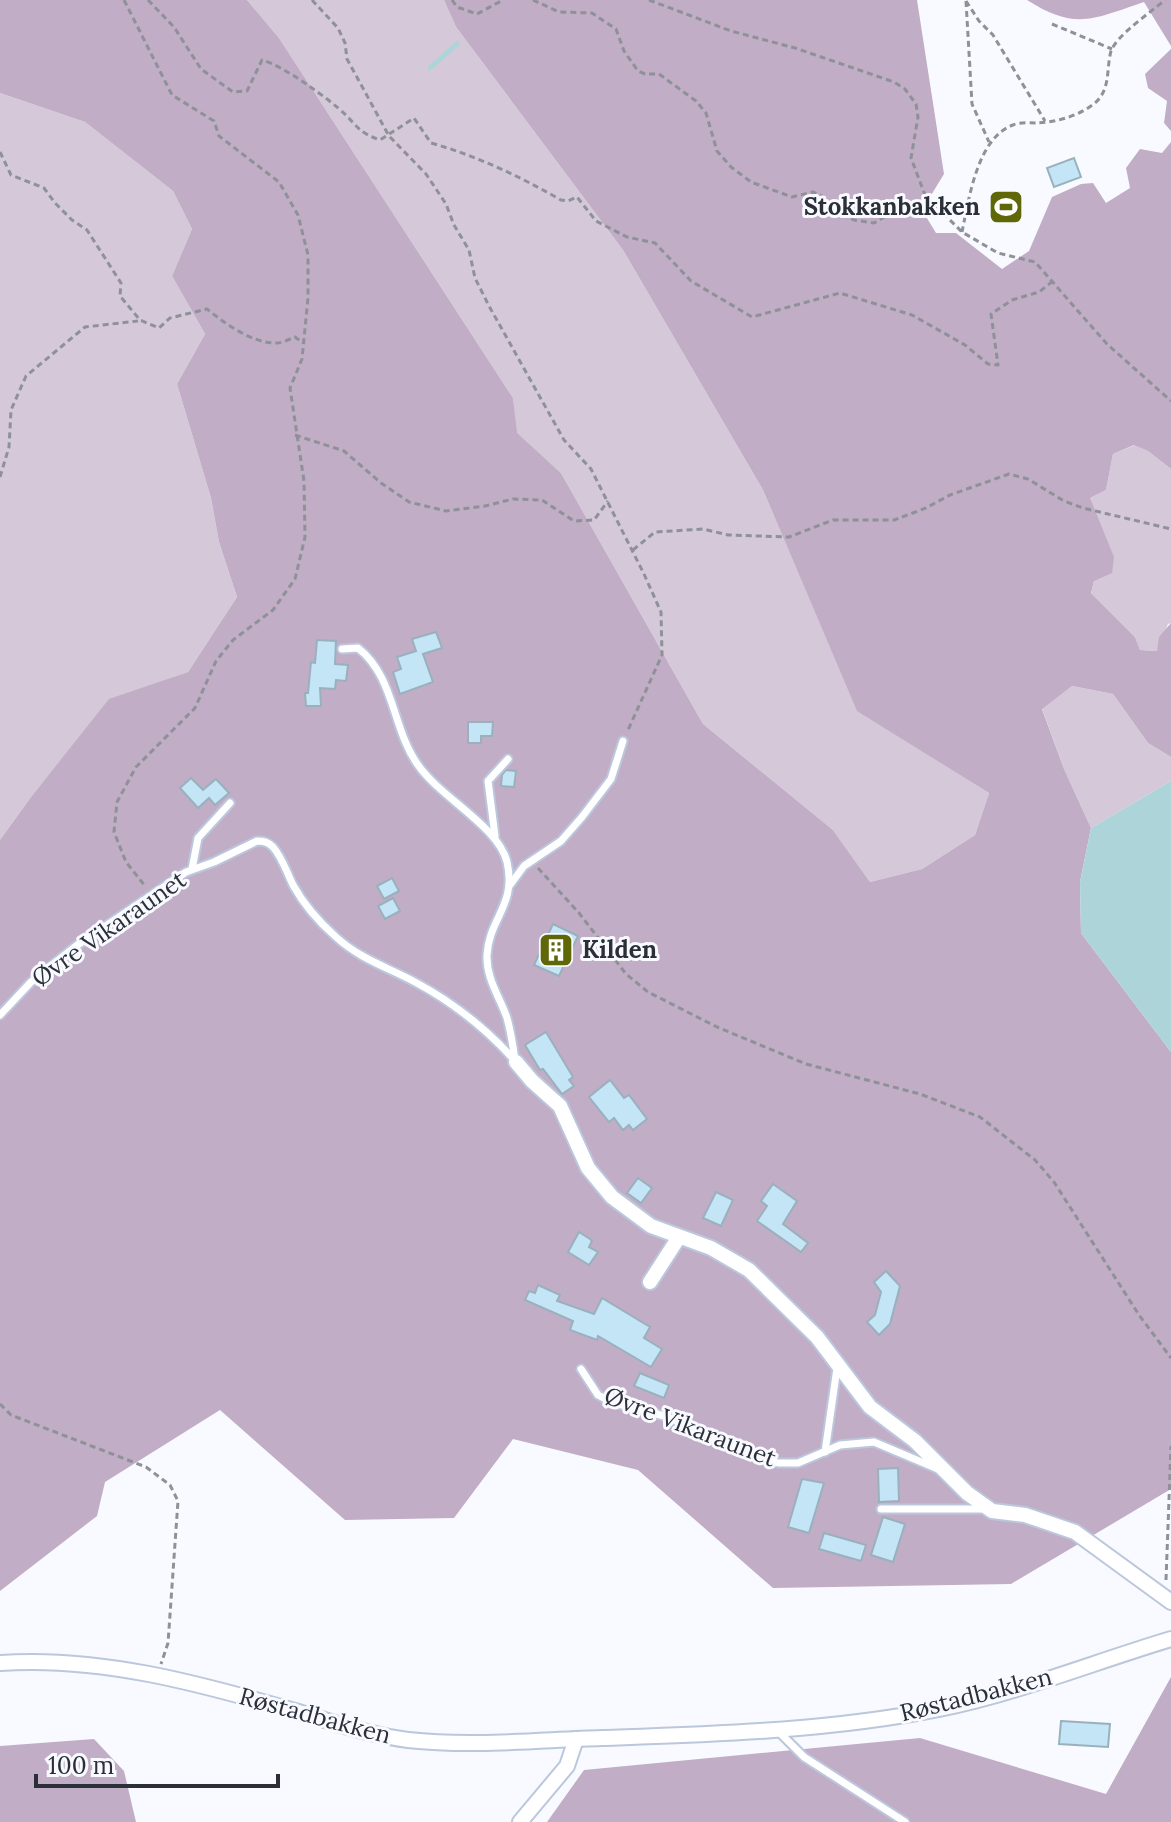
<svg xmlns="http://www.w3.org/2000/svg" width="1171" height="1822" viewBox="0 0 1171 1822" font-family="Lora,serif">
	<rect width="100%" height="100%" fill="#f8faff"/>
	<g fill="#d5c8d9">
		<polygon points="247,0 444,0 456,27 623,250 763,490 857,710 989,793 975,835 922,869 870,882 833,830 703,724 561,473 516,433 513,398 279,38"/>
		<polygon points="0,93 85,122 173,191 192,229 172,276 205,334 177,384 211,498 219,542 237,597 188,672 109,700 31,797 0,840"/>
		<polygon points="1135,445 1148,451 1171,469 1171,623 1168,624 1157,651 1140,650 1135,637 1091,593 1094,581 1090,498 1106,490 1113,454"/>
		<polygon points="1072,686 1113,694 1148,743 1171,757 1171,781 1091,828 1064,769 1042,708"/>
	</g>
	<g fill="#c1adc6">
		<polygon points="0,0 247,0 279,38 513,398 517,433 561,473 703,724 833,830 870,882 922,869 975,835 989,793 857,711 763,490 623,250 456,27 444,0 917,0 944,174 922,210 936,233 956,233 1002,269 1029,251 1052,197 1081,184 1093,183 1106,203 1130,188 1126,168 1140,149 1162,153 1171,142 1171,469 1148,451 1134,445 1113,454 1106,490 1090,498 1114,557 1112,573 1094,581 1091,593 1135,637 1140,650 1157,651 1159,637 1171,623 1171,757 1148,743 1113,694 1072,686 1042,709 1064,769 1091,828 1080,882 1081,933 1171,1052 1171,1489 1011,1584 773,1588 638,1470 513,1439 454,1518 345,1520 220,1410 105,1482 97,1516 0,1591 0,840 31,797 109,699 188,672 237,597 219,542 211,498 177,384 205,334 172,276 192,229 173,191 85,122 0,93"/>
		<path d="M1027,0H1171V46L1144,2C1093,19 1076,31 1027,0Z"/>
		<polygon points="1171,49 1171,131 1164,123 1167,101 1148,88 1145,74"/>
		<polygon points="1171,1677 1171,1822 547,1822 584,1770 920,1738 1106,1794"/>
		<polygon points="94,1739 124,1771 136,1822 0,1822 0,1746"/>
	</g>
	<polygon fill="#add4d8" points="1171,781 1171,1052 1081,933 1080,882 1091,828"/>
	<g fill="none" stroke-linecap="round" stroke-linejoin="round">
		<polyline stroke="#add4d8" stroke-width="5" points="430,68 457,44"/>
	</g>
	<g fill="#c4e5f6" stroke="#99b1be" stroke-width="2">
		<polygon points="1074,158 1081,177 1054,187 1047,168"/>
		<polygon points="436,632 442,648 423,654 433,682 400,694 393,672 401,669 397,657 416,651 412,639"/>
		<polygon points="317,640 336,641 335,664 348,665 346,681 336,680 335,689 320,688 321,706 306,706 305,693 308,693 311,662 315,663"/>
		<polygon points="468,722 493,722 492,736 481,736 481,743 468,743"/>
		<polygon points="506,770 516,771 514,787 501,786 502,775"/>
		<polygon points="191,778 203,790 216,779 229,793 215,805 209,798 198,808 180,788"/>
		<polygon points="392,878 399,891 384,899 377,886"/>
		<polygon points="393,898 400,911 385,919 378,906"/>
		<polygon points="553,924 578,936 559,976 534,965"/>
		<polygon points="546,1032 573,1077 569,1080 574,1086 562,1094 543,1069 540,1070 525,1045"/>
		<polygon points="610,1080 624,1098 629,1095 647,1119 633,1130 629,1125 623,1130 614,1118 609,1122 589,1097"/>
		<polygon points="638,1178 652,1188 641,1203 627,1193"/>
		<polygon points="773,1184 797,1201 783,1224 808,1243 801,1252 757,1221 767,1206 761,1201"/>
		<polygon points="716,1192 733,1200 721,1226 703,1218"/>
		<polygon points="579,1232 590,1239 592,1241 589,1247 598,1252 589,1265 568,1252"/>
		<polygon points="886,1271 900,1286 890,1324 879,1335 867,1322 875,1315 881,1292 874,1282"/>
		<polygon points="538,1285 560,1295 557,1301 594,1314 602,1298 650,1327 644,1338 662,1349 651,1367 598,1336 597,1340 570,1330 573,1321 525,1300 529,1291 535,1293"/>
		<polygon points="640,1373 669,1385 664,1398 634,1386"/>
		<polygon points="898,1468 899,1501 879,1502 878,1469"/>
		<polygon points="802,1479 824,1483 809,1533 788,1527"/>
		<polygon points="883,1517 905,1524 893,1562 871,1555"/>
		<polygon points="824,1533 866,1545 861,1561 819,1549"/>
		<polygon points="1061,1721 1110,1724 1108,1747 1059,1744"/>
	</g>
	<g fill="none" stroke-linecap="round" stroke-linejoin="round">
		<g stroke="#bbc7dc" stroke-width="11">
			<g id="lane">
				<path d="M342,649L358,648C395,677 392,729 418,765C440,797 499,827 507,862C517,905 489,918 487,955C486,979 500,997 507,1018C511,1032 513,1046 515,1060"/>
				<polyline points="495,836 488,781 508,759"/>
				<polyline points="192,869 198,838 230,803"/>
				<polyline points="510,885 524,866 561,841 582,817 611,779 623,741"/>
				<path d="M0,1015L31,982L76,946L186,872L214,862L257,841C264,841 268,842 273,847C282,857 287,873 293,885C304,905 319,922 336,937C360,959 387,967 415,982C454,1003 487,1029 516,1062"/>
				<polyline points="581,1369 598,1395 611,1402 668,1417 757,1457 778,1463 798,1463 840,1445 874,1442 938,1469"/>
				<polyline points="825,1452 837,1368"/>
				<polyline points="881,1509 982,1509"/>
				<polyline points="779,1732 804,1757 905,1822"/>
			</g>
		</g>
		<g stroke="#bbc7dc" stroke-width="18">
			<g id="street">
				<polyline points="516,1062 532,1081 560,1106 588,1168 612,1197 651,1226 711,1248 749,1270 817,1337 870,1407 915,1441 967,1493 992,1511 1025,1515 1075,1532 1171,1602"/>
				<polyline points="650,1282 679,1237"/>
				<path d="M0,1663C98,1656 198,1683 291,1710C330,1721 368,1735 408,1740C472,1747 538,1740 602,1738C715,1734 828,1731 939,1709C1018,1693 1094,1662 1171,1639"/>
				<polyline points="520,1822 567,1766 576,1739"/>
			</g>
		</g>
		<g stroke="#8e9198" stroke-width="3" stroke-dasharray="6 4" stroke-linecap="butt">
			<polyline points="124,0 172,95 214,121 219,136 279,182 298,215 308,255 308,298 302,359 290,388 304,481 305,537 295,579 273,610 233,640 216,661 195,708 136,767 117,802 114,832 126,862 145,886"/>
			<path d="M148,0L174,27L201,69L233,92L247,91L262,60C284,66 329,99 346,115C359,129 361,133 380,140L414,118L431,143C477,156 519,176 561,200L568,201L577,197L596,221L627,237L655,243L691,281L752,317L840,293L912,315L965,345L988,364L998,365L991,314L1012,300L1039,292L1053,281"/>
			<polyline points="312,0 338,28 345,43 347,59 389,136 426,174 446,204 454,225 469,250 475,278 489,306 564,440 591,469 644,574 661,612 662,655 628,730"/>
			<polyline points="452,0 457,7 477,14 503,0"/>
			<polyline points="533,0 559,12 592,13 616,29 624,51 638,71 645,74 659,74 696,101 706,113 717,151 731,167 751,182 792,197 813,192 822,196 837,212 854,220 874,223 886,216 902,215 925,195"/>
			<polyline points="649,0 731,31 795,48 894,82 905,89 916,104 918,117 911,158 925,195 962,232 998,253 1035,262 1107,344 1171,401"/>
			<polyline points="966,1 979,21 993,35 1045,121"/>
			<polyline points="966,1 972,104 989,142"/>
			<polyline points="1052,24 1112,49"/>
			<path d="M0,152L11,175L44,188L55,203L72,220L87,230L121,283L120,296L140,320L159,328L170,318L207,309C224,323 253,344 277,343C282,343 290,339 295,337L303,343"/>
			<path d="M962,232C969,199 977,138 1013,125C1020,122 1030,123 1037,123C1057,122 1079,116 1095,103C1111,89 1106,69 1111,51C1117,35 1151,12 1165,0"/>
			<polyline points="295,435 344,451 381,483 409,502 446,511 485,506 513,499 542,500 574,521 594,520 608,501"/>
			<polyline points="0,477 9,447 11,410 26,376 85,327 138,321"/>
			<polyline points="633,550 655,532 703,529 728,535 789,537 833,520 894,520 926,508 950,495 1009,474 1028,479 1064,501 1083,508 1171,529"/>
			<polyline points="538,868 579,913 626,974 648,992 717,1027 806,1064 920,1094 980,1117 1035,1160 1054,1182 1139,1315 1171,1358"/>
			<polyline points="0,1404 11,1415 146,1467 170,1485 178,1501 168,1643 161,1664"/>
			<polyline points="1166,1580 1171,1446"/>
		</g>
		<use href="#lane" stroke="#fff" stroke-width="7"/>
		<use href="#street" stroke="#fff" stroke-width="14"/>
	</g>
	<defs>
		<g id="stadium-square" transform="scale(1.8)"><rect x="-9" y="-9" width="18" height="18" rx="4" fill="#5f6707" stroke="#f8faff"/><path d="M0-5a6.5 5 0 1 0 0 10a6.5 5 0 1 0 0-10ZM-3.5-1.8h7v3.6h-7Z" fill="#fff"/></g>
		<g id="building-square" transform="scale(1.8)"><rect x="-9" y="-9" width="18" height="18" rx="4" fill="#5f6707" stroke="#f8faff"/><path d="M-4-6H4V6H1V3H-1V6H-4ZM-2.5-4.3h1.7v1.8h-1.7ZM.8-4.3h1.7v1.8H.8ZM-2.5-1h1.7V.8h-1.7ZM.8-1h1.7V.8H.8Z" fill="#fff"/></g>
	</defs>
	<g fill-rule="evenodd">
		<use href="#stadium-square" x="1006" y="207"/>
		<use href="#building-square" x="556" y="950"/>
	</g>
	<g text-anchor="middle" stroke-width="6" stroke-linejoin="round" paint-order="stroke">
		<g font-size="24" font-weight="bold" fill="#2b3038" stroke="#f8faff" text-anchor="end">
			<text x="980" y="215">Stokkanbakken</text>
			<text x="582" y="958" text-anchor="start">Kilden</text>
		</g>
		<g font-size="24" fill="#2b3038" stroke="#f8faff">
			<text transform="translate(109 929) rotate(-35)" y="8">Øvre Vikaraunet</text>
			<text transform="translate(690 1427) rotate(21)" y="8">Øvre Vikaraunet</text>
			<text transform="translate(976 1695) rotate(-14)" y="8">Røstadbakken</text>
			<text transform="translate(315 1716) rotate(15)" y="8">Røstadbakken</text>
		</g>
	</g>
	<path d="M36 1774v12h242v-12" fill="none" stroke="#2b3038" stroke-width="4"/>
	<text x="48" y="1774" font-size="24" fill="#2b3038" stroke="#f8faff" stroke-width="6" paint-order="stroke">100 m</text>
</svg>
